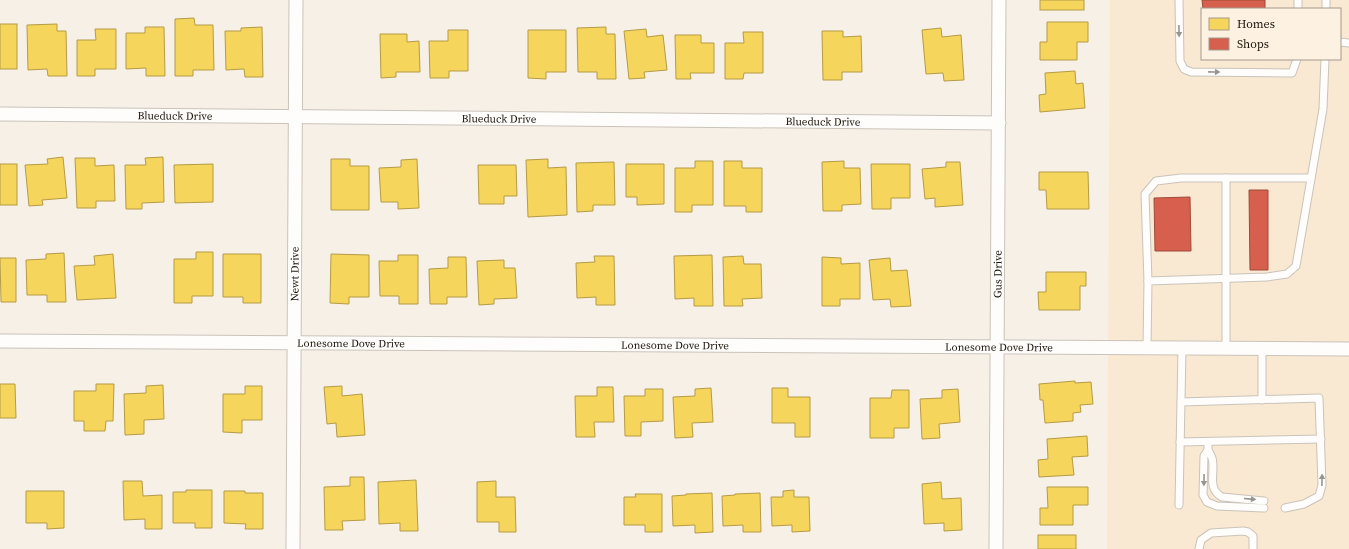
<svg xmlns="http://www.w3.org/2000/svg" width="1349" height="549" viewBox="0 0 1349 549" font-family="'Source Serif 4',serif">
	<rect width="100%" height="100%" fill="#f7f0e7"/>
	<path fill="#f9e8d2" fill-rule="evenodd" d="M1110,0H1349V549H1107ZM1202,9H1340V59H1202Z"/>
	<g fill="#f6d55c" stroke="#b59b44">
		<rect x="1040" y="0" width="44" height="10"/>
		<polygon points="194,18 195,25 213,25 214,70 193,70 193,76 175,76 175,19"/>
		<polygon points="1047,22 1088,22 1088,42 1077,42 1077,60 1040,60 1040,42 1047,42"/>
		<rect x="0" y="24" width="17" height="45"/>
		<polygon points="57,24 57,31 66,31 67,76 48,76 47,69 28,70 27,25"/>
		<polygon points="145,27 164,27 165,76 146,76 146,68 126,69 126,33 145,33"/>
		<polygon points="262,27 263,77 245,77 244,69 226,70 225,31 241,31 241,28"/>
		<polygon points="606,27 606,34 615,34 616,79 597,79 597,72 578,72 577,28"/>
		<polygon points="941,28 942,37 961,35 964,80 944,81 943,73 926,74 922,30"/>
		<polygon points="95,29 116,29 116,69 95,69 95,76 77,76 77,40 96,40"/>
		<polygon points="646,29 647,37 663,35 667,70 644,72 645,78 629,79 624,31"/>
		<polygon points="448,30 468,30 468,71 449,71 449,78 430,78 429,41 448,41"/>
		<polygon points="528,30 566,30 566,72 546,72 546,79 528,78"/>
		<polygon points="822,31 843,31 843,37 861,36 862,72 842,72 842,80 823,80"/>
		<polygon points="743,32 763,32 763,73 744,73 743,79 725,79 725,43 744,43"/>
		<polygon points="380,34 407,34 407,42 419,41 420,72 396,72 396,77 381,78"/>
		<polygon points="675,35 701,35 701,43 714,43 714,73 690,73 691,79 676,79"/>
		<polygon points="1075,71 1076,84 1083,83 1085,108 1040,112 1039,95 1046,94 1045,73"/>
		<polygon points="63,157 67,198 42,200 43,205 29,206 25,165 48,164 47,159"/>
		<polygon points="163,157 164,202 142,203 142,209 126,209 125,165 146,165 145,158"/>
		<polygon points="75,158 95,158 95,166 114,165 115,201 96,201 96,208 77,208"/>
		<polygon points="331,159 350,159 350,166 369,166 369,210 331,210"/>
		<polygon points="417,159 419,208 398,209 398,202 381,202 379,168 401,167 401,160"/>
		<polygon points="548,159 548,168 566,167 567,215 528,217 526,160"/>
		<polygon points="695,161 713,161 713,205 692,205 692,212 675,212 675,168 695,168"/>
		<polygon points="724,161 742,161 742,168 762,168 762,212 746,212 746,206 724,206"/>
		<polygon points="844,161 844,168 860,168 861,204 842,205 842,211 823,211 822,162"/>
		<polygon points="614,162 615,205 593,205 593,211 577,212 576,163"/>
		<polygon points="946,162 960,162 963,205 935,207 935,198 925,199 922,169 946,167"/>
		<rect x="0" y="164" width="17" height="41"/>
		<polygon points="213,164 213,202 175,203 174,165"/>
		<polygon points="626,164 664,164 664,204 637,205 637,197 626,197"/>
		<polygon points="871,164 910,164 910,198 891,198 891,209 872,209"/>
		<polygon points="478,165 516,165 517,196 504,196 504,204 479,204"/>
		<polygon points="1039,172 1088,172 1089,209 1047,209 1046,190 1039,190"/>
		<polygon points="196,252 213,252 213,296 192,296 192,303 174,303 174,259 196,259"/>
		<polygon points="64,253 66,302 47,302 47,295 27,295 26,260 46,259 46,254"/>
		<polygon points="113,254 116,298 77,300 74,266 95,265 94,256"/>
		<polygon points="223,254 261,254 261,303 243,303 243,297 223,297"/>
		<polygon points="331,254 369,255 369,297 349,297 349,304 330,303"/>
		<polygon points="398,255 418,255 418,304 399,304 399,296 380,296 379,261 398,261"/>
		<polygon points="712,255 713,306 694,306 694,298 675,299 674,256"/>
		<polygon points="594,256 614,256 615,305 596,305 596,297 577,298 576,263 595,262"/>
		<polygon points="743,256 744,264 761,264 762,298 742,299 743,306 724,306 723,257"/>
		<polygon points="448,257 466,257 467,297 447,297 447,304 430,304 429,269 448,268"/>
		<polygon points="822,257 841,258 841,264 860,263 860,299 840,299 840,306 822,306"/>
		<polygon points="0,258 16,258 16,302 1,302"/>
		<polygon points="890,258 891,271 907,270 911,306 891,307 890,299 873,300 869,260"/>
		<polygon points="504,260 504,268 515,268 517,298 494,299 494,304 479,305 477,261"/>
		<polygon points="1046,272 1086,272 1086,286 1080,286 1080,310 1039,310 1038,292 1046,292"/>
		<polygon points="1075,381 1075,383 1091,382 1093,404 1080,405 1081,412 1073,413 1073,421 1045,423 1043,400 1040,400 1039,384"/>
		<polygon points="0,384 15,384 16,418 0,418"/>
		<polygon points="96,384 114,384 113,421 106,421 105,431 84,431 84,421 74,421 74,391 96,391"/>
		<polygon points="163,385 164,419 144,420 144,434 125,435 124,394 146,393 146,386"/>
		<polygon points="245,386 262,386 262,420 242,420 242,433 223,432 223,394 245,394"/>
		<polygon points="342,386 342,396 362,394 365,435 337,437 336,423 327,424 324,387"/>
		<polygon points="597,387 613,387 614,422 594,422 595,437 576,437 575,396 597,396"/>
		<polygon points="711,388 713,422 692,423 693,437 675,438 673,397 695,396 695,389"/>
		<polygon points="772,388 788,388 788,397 810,397 810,437 795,437 795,423 772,423"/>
		<polygon points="645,389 663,389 663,421 641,422 641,436 625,436 624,396 645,396"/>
		<polygon points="958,389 960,422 939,424 940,438 922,439 920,399 942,398 942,390"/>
		<polygon points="892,390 909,390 909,428 894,428 894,438 870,438 870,398 891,398"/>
		<polygon points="1087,436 1088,456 1072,457 1074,475 1039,477 1038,460 1048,459 1047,439"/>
		<polygon points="350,477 364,477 365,520 342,521 343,530 325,530 324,487 350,486"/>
		<polygon points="416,480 418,531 400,531 400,523 379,524 378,482"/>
		<polygon points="123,481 142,481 143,496 162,495 162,529 145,529 145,519 124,520"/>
		<polygon points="496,481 496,497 515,497 516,532 499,532 499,522 477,522 477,482"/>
		<polygon points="941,482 942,499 961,498 962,530 944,531 944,523 924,524 922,484"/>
		<polygon points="1047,487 1088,487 1088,505 1073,505 1073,525 1040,525 1040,508 1048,508"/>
		<polygon points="186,490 212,490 212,528 195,528 195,523 173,523 173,492 186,492"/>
		<polygon points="794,490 794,497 809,497 810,531 792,532 792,525 772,526 771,497 783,497 783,491"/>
		<polygon points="26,491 64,491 64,528 47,529 47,523 26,523"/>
		<polygon points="224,491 245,491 245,493 263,493 263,529 245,529 246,524 224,523"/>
		<polygon points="712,493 713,532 695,533 695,525 673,526 672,496 686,495 686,494"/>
		<polygon points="760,493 761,532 743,532 743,525 723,526 722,496 735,495 735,494"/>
		<polygon points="635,494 662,494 662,532 645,532 645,525 624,525 624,497 636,497"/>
		<rect x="1038" y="535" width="38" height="14"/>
	</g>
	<g fill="#d6604d" stroke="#9e4a3a">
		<polygon points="1202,0 1265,0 1265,9 1203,9"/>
		<polygon points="1249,190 1268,190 1268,270 1250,270"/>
		<polygon points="1190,197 1191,251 1155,251 1154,198"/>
	</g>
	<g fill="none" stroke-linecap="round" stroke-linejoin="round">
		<g stroke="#cac3ba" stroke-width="9">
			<g id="lane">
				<polyline points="1179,0 1180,61 1184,69 1191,72 1292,73 1297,59"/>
				<polyline points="1298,0 1298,9"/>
				<polyline points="1326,0 1326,9"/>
				<polyline points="1340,42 1349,43"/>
				<polyline points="1226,178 1226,348"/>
				<polyline points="1148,281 1145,194 1156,181 1181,178 1311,178"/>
				<polyline points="1147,348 1148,281 1267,277 1287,274 1296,266 1323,109 1325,59"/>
				<polyline points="1262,400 1262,348"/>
				<polyline points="1181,402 1319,398 1322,485 1319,496 1304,504 1285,508"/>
				<polyline points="1180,442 1321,439"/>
				<polyline points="1208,442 1208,450 1204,456 1203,495 1207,502 1217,506 1264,508"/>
				<path d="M1208,450C1209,452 1211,455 1212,458C1216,472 1206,488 1222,497L1264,501"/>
				<polyline points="1179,505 1182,348"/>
				<polyline points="1199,549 1201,540 1211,533 1243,531 1248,532 1253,536 1253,549"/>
			</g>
		</g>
		<g stroke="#cac3ba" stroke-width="15">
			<g id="street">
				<path id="s1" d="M0,114L999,123"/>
				<path id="s2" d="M0,341L1349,349"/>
				<path id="s3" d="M293,549L296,0"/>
				<path id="s4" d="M996,549L999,0"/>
			</g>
		</g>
		<use href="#lane" stroke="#fefdfb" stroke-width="7"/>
		<use href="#street" stroke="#fefdfb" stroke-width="13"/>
	</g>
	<defs><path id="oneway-solid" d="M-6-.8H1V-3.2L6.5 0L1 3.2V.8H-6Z"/></defs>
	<g fill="#98958f">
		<use href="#oneway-solid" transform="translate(1179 31) rotate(89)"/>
		<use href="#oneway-solid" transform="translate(1214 72) rotate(1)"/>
		<use href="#oneway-solid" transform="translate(1204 480) rotate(91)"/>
		<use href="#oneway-solid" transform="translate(1322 480) rotate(-89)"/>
		<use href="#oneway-solid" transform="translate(1250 499) rotate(5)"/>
	</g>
	<g text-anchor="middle" stroke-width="4" stroke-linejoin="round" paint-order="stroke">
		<g font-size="11" fill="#1c150c" stroke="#fdf1e1">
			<text dy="4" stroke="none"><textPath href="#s1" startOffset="175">Blueduck Drive</textPath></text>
			<text dy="4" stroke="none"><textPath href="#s1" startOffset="499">Blueduck Drive</textPath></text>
			<text dy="4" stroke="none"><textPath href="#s1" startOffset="823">Blueduck Drive</textPath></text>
			<text dy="4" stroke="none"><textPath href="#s4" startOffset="275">Gus Drive</textPath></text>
			<text dy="4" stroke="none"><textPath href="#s3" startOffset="275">Newt Drive</textPath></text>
			<text dy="4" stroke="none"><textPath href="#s2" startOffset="351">Lonesome Dove Drive</textPath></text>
			<text dy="4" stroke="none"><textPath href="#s2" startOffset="675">Lonesome Dove Drive</textPath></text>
			<text dy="4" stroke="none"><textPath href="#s2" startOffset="999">Lonesome Dove Drive</textPath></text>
		</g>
	</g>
	<rect x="1201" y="8" width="140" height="52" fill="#fdf1e1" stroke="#a3998c"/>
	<rect x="1209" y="18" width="20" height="12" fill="#f6d55c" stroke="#a3998c"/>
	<text x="1237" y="28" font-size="12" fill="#1c150c">Homes</text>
	<rect x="1209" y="38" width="20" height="12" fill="#d6604d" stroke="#a3998c"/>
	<text x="1237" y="48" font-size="12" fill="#1c150c">Shops</text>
</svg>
